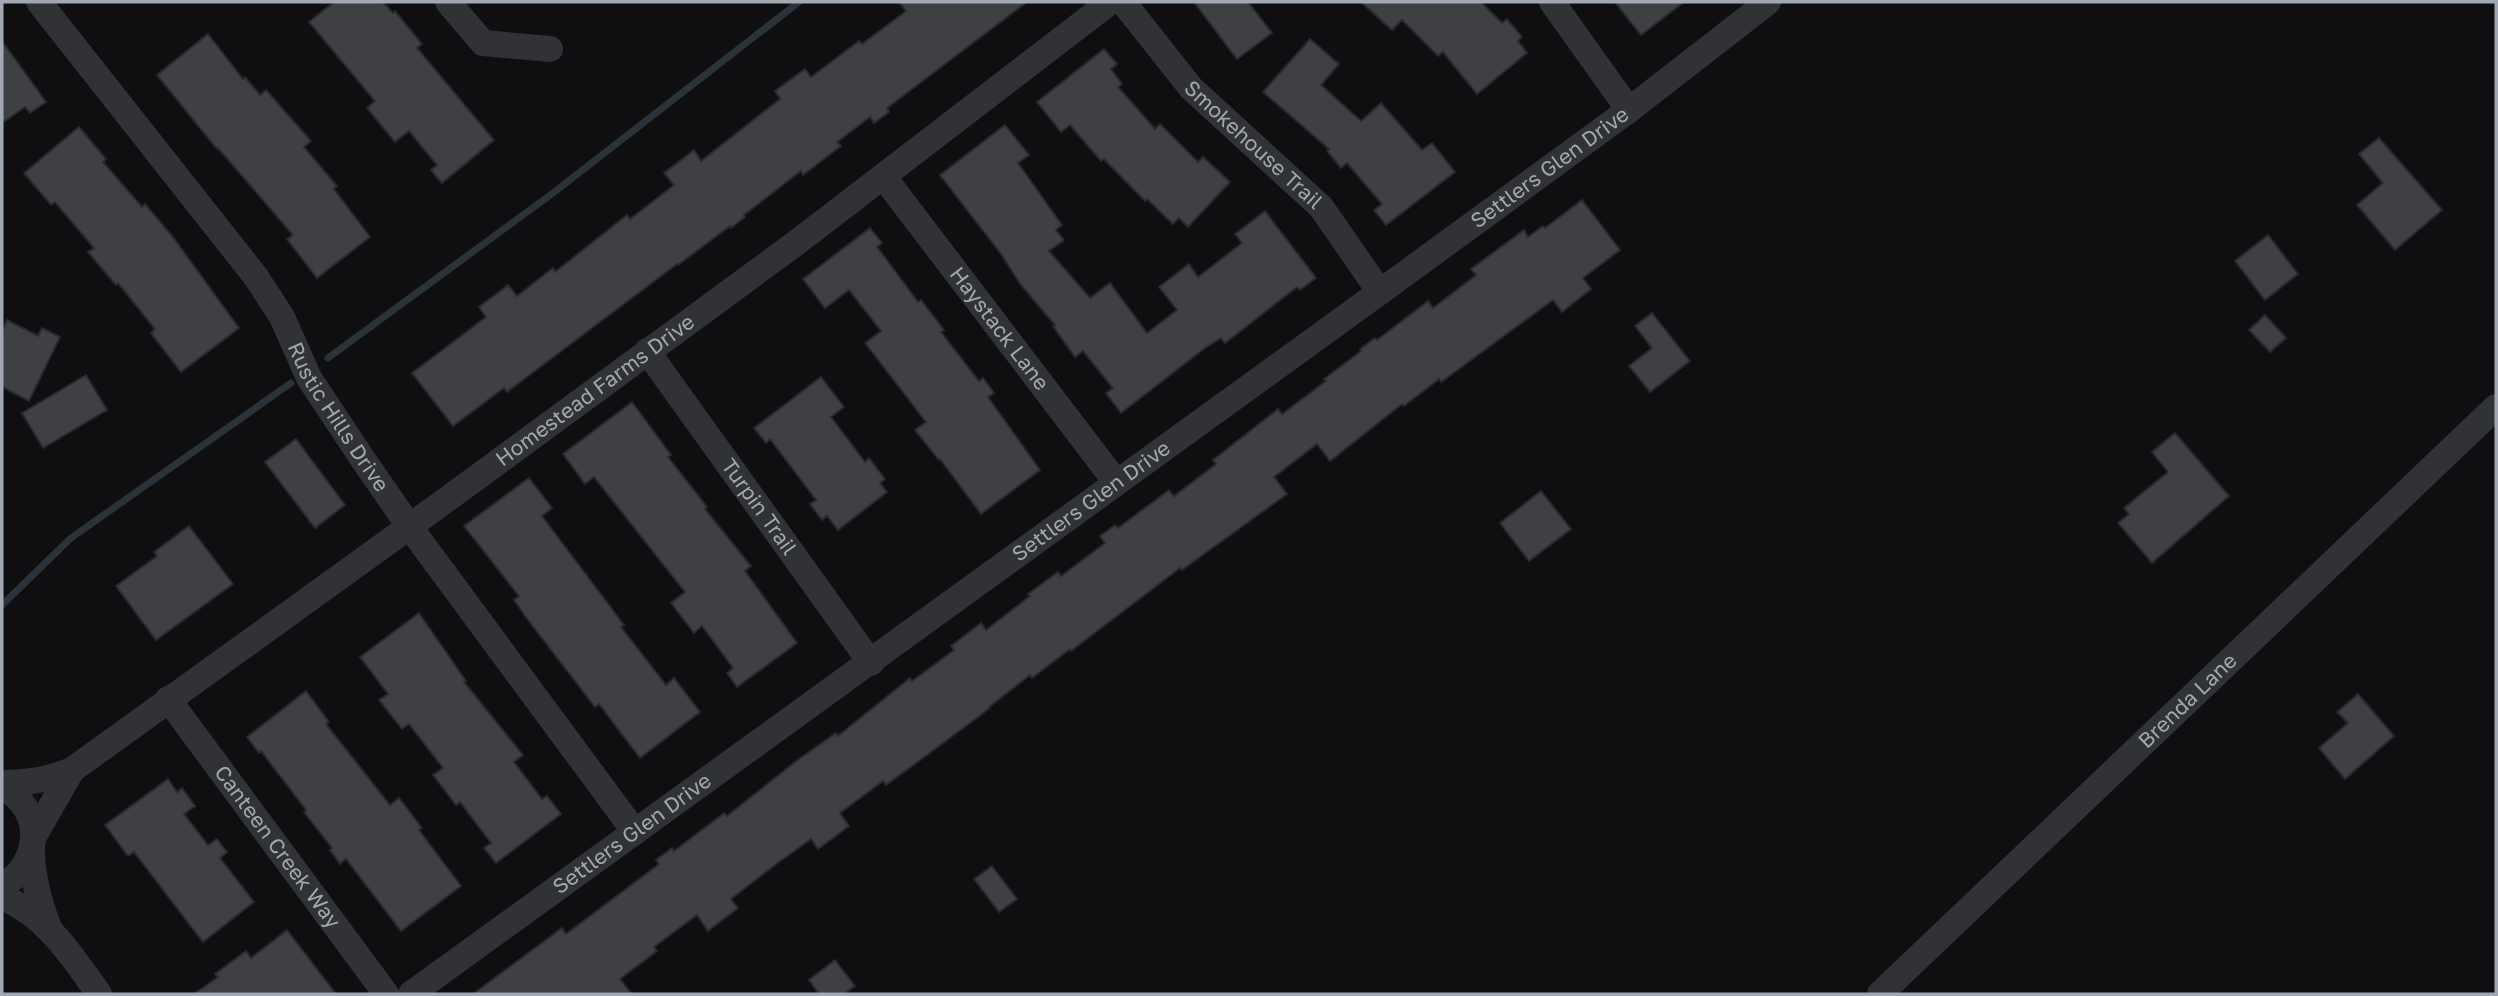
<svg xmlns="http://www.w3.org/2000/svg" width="2498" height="996" viewBox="0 0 2498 996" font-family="'Golos Text',sans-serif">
	<rect width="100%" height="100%" fill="#0f0f11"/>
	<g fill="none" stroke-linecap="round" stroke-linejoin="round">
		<g stroke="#293339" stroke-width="7">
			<polyline points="328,358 553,193 799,2"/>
			<polyline points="2,605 71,538 291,383"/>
		</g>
	</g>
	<g fill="#3e4044" stroke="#292a2d" stroke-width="2">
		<polygon points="334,2 383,2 393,13 395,11 422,44 417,48 494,140 442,183 431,170 437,165 409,131 395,142 367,108 375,101 309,22"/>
		<polygon points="899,2 1027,2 887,108 889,112 874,123 870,117 837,142 841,146 803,175 801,171 744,215 745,217 731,228 730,226 678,265 677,264 507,392 504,388 453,426 412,373 486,317 479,307 508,285 517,296 553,268 555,272 627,215 630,219 674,185 664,173 694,150 701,161 780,99 775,91 805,69 811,77 859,41 862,44 906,11"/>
		<polygon points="1194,2 1248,2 1272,33 1237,59"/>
		<polygon points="1361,2 1481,2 1502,23 1507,19 1522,37 1518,41 1527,53 1477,94 1443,52 1438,56 1402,20 1392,30"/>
		<polygon points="1615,2 1684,2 1641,35"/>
		<polygon points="208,34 243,79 245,77 260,95 266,90 311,141 304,147 337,186 334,189 370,237 317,278 287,239 293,235 218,148 217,149 157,75"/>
		<polygon points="1310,39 1339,64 1321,85 1361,121 1381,103 1422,150 1432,143 1455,172 1386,225 1374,210 1382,204 1347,163 1341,168 1327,151 1329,149 1263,92"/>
		<polygon points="2,41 46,102 30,113 25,107 2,123"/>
		<polygon points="1104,49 1117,64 1111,69 1122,84 1118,87 1155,129 1160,124 1198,162 1203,157 1230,182 1188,227 1179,218 1173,224 1147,199 1145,201 1104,159 1101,161 1070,125 1061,132 1037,102"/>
		<polygon points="1005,125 1029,155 1018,163 1062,225 1056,230 1064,240 1049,251 1090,298 1110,283 1147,333 1177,310 1159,287 1189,264 1198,277 1242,243 1235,234 1265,211 1316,278 1300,290 1297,287 1225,343 1221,338 1205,348 1121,413 1106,393 1113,388 1083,351 1075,357 1053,326 1055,325 1021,285 1001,254 940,175"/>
		<polygon points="79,127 106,159 103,162 142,207 145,204 173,237 239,328 181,372 151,333 155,329 118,283 116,285 88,252 94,248 55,202 51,205 24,173"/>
		<polygon points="2379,138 2442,210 2395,250 2357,205 2383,183 2359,154"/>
		<polygon points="1582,200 1620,250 1583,278 1591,289 1562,312 1553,300 1441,382 1439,379 1404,406 1402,404 1330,461 1317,444 1274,477 1287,494 1182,570 1180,568 1071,651 1070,649 1032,678 1030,675 989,707 990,708 923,758 886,785 883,781 840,813 849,826 818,849 811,839 775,865 731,899 738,908 708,931 697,915 654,947 657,951 620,979 632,994 473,994 562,928 566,934 659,864 656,860 672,848 674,851 724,813 727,816 799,759 836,733 838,736 910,678 912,681 954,650 951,646 981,623 986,630 1030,596 1028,594 1058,572 1061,576 1105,543 1100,536 1115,525 1118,528 1169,490 1174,496 1216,464 1213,460 1278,409 1282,414 1326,381 1324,379 1361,351 1360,349 1375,338 1377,340 1428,301 1433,308 1476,275 1471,269 1524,230 1528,237 1543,226 1545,228"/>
		<polygon points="870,228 882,243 877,247 887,260 918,302 921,300 944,330 941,332 979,381 983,378 994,393 988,397 1040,470 981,514 940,459 939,460 915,430 926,422 865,343 881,331 849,290 825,308 803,279"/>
		<polygon points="2268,235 2298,274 2265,300 2235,261"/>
		<polygon points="1652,313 1690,361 1650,392 1629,366 1652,348 1635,326"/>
		<polygon points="2265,315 2286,338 2270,352 2249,330"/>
		<polygon points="7,320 38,336 42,328 60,337 29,401 2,387 2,331"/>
		<polygon points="86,375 107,410 43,448 22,413"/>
		<polygon points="821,377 844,407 831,417 865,462 869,458 885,479 880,483 887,492 838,530 827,516 822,520 810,504 816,500 770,439 766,443 754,428"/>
		<polygon points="632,402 671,455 668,457 707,507 705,509 751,566 745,571 797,643 737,687 727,673 733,668 702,626 694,633 671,603 685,592 594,477 585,484 563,454"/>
		<polygon points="2175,433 2229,496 2152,563 2118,523 2129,514 2124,508 2168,472 2152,452"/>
		<polygon points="296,439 345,505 315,528 265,462"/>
		<polygon points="529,478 552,508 542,516 624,625 621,627 666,685 674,678 700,712 640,758 599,704 595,707 525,616 514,600 519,596 464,526"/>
		<polygon points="1541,491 1571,529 1529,561 1500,523"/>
		<polygon points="189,526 233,584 156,640 116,586 157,556 154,552"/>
		<polygon points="419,613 466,681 464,682 523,755 514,762 542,799 547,796 561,814 496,863 484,848 491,843 460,802 456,805 433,775 443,768 409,724 402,729 379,700 388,694 360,657"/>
		<polygon points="306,691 329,722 326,724 390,805 399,798 422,828 419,830 461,886 401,931 346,859 340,864 330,850 332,848 304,812 306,810 261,751 259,753 247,737"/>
		<polygon points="2358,694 2394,736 2345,779 2319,748 2348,723 2337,712"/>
		<polygon points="168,779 177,792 182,788 195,806 184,814 208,845 217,839 227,852 220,858 254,902 203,942 134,852 128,856 105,825"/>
		<polygon points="992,866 1017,899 999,912 974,879"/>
		<polygon points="287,930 336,994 194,994 218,977 215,974 246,951 251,958"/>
		<polygon points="835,960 855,986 844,994 819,994 809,980"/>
	</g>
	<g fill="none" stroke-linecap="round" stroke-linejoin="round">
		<g stroke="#303236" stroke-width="26">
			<path id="s1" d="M39,2L256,277L282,317L309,378L362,458L409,526L635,832"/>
			<polyline points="448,2 483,43 550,49"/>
			<path id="s2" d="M1123,2L1191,88L1321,207L1380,292"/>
			<polyline points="1552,2 1629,110"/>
			<path id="s3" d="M883,176L1116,482"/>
			<path id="s4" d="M647,351L871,663"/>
			<path id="s5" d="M168,699L386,994"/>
			<path id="s6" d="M2,783C26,783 49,780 72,770L442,503L796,243L1110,2"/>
			<path d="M2,787C45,809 42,863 2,886"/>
			<polyline points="34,836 72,770"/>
			<path d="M32,851C32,878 39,902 49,928"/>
			<path d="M2,897C47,916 72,956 99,994"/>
			<path id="s7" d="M411,994L1380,292L1629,110L1768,2"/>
			<path id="s8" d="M1880,994L2496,407"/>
		</g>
	</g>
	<g text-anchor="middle" stroke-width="5" stroke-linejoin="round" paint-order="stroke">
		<g font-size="21" fill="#a1a8b1" stroke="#0a0b0c">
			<text dy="7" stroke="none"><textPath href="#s2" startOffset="194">Smokehouse Trail</textPath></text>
			<text dy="7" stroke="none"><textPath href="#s7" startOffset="1407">Settlers Glen Drive</textPath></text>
			<text dy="7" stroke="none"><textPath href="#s3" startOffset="192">Haystack Lane</textPath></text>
			<text dy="7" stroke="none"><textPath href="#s6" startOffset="718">Homestead Farms Drive</textPath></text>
			<text dy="7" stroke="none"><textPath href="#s1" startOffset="513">Rustic Hills Drive</textPath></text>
			<text dy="7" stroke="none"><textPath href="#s7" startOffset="840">Settlers Glen Drive</textPath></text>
			<text dy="7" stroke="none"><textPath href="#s4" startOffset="192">Turpin Trail</textPath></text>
			<text dy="7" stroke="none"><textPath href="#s8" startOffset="425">Brenda Lane</textPath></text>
			<text dy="7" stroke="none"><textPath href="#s7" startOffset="273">Settlers Glen Drive</textPath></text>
			<text dy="7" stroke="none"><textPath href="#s5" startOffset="184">Canteen Creek Way</textPath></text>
		</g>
	</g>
	<rect width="2498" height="996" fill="none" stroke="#a1a8b1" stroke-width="7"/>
</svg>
